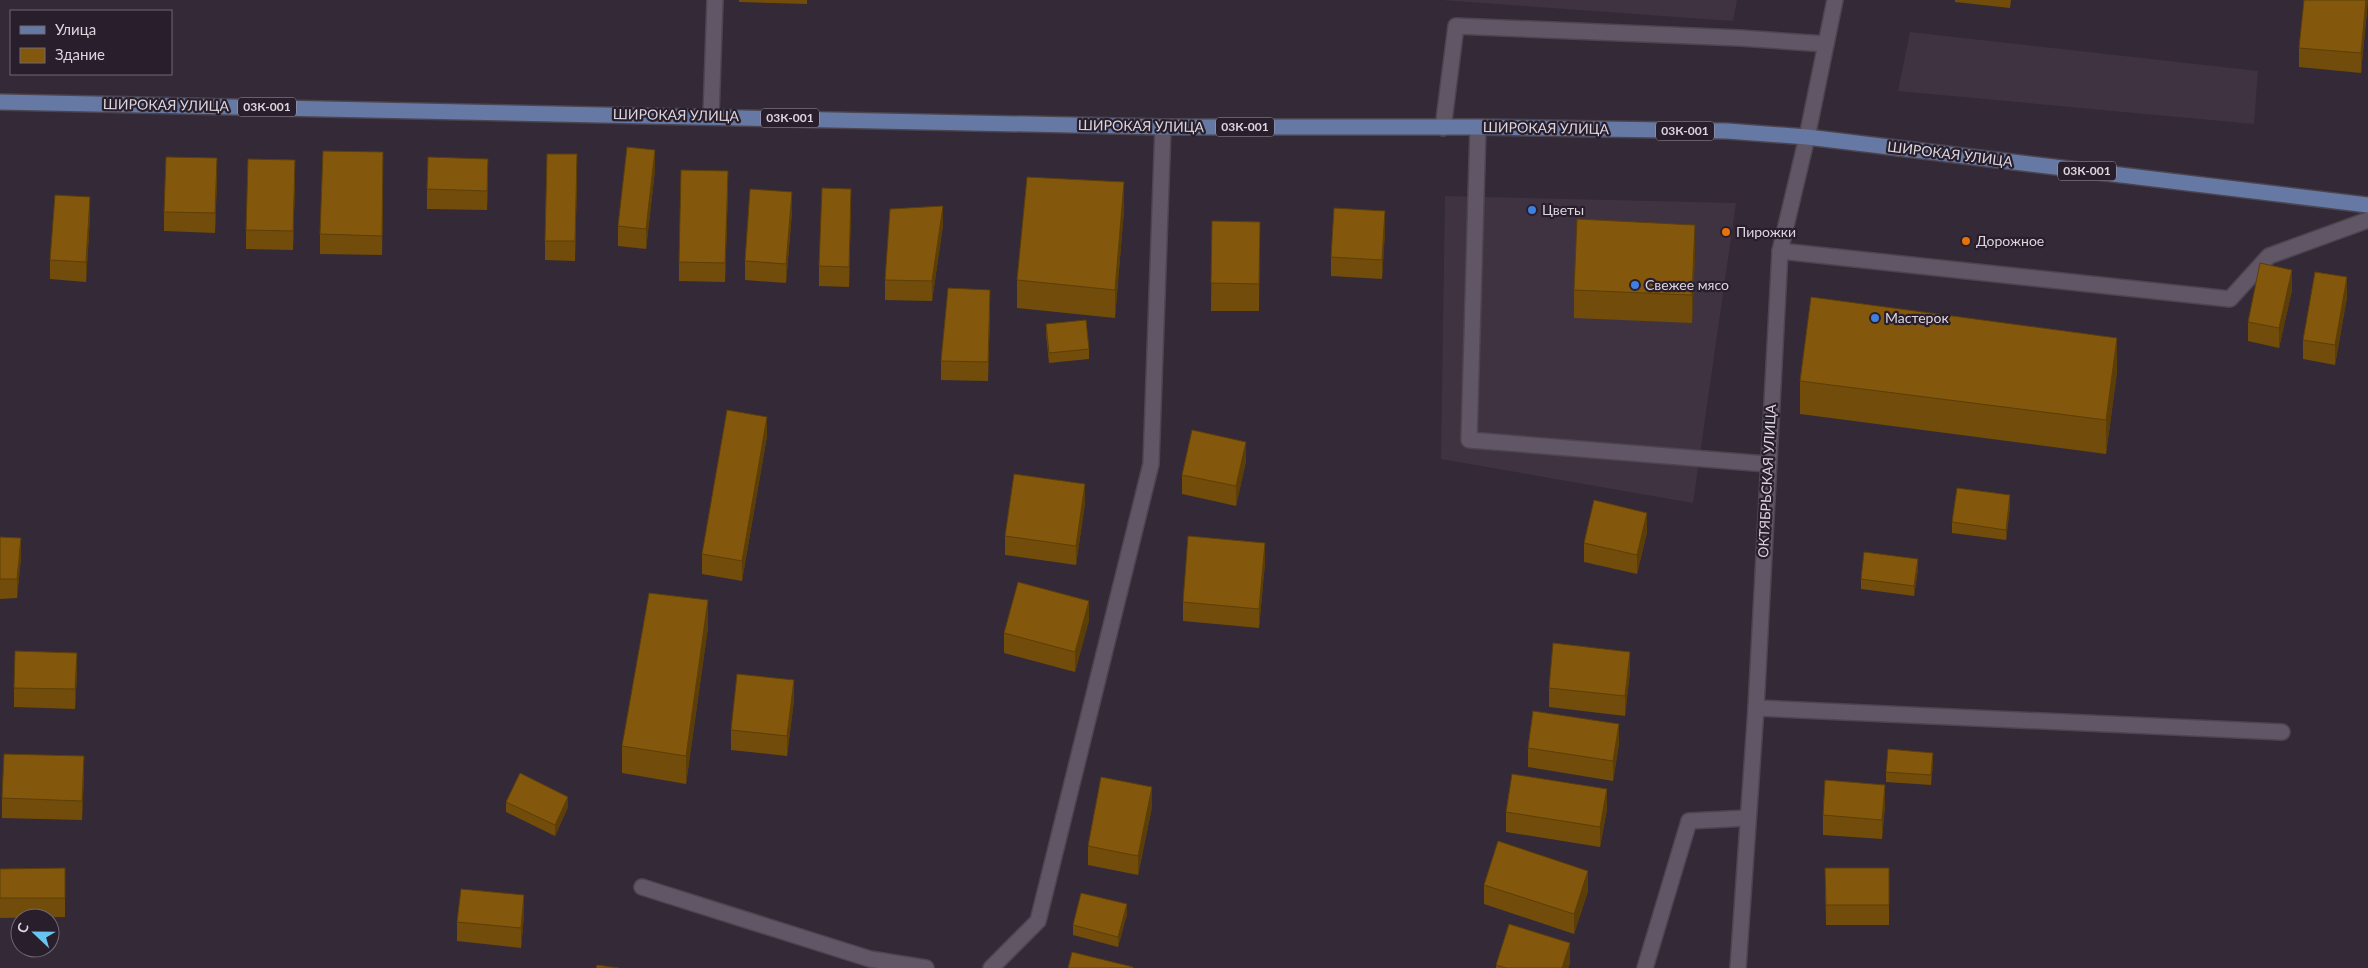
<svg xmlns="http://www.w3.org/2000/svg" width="2368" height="968" viewBox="0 0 2368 968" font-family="Lato,sans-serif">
	<rect width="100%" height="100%" fill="#332937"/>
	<g fill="#403341">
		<polygon points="1441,0 1737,0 1733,21"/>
		<polygon points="1910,32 2258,71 2254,124 1898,91"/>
		<polygon points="1445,196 1736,203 1693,503 1441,459"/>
	</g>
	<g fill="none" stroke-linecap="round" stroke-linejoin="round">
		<g stroke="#4c4550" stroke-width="18">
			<g id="lane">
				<polyline points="711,116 715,0"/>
				<polyline points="1478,127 1469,440 1767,464"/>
				<polyline points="1443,128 1456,26 1740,38 1826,44"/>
				<polyline points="1780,251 2230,299 2269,256 2368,220"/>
				<polyline points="1756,708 2282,732"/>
				<polyline points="642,887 870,959 926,968"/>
				<polyline points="991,968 1038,921 1151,464 1163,127"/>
				<polyline points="1645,968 1689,821 1748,818"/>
			</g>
		</g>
		<g stroke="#4c4550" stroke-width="18">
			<polyline id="street" points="1738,968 1756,708 1780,251 1807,137 1835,0"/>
		</g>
		<g stroke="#4c4550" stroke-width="18">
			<polyline id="primary" points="0,102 1163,127 1478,127 1727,131 1807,137 2368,205"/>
		</g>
		<use href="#lane" stroke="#615665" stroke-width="15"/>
		<use href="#street" stroke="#615665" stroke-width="15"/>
		<use href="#primary" stroke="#6579a4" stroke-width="15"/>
	</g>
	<g fill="#714c0a">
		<polygon points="739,0 807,0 807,4 739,2"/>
		<polygon points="1955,0 2011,0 2010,8 1955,2"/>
		<polygon points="2304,0 2368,0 2361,73 2299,67 2299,48"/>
		<polygon points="655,170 646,249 618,246 618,226"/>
		<polygon points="383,172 382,255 320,254 320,234"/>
		<polygon points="577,174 575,261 545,260 545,241"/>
		<polygon points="217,178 215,233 164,231 164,212"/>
		<polygon points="488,178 487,210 427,209 427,189"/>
		<polygon points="295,180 293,250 246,249 246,230"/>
		<polygon points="728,190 725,282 679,281 679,262"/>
		<polygon points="851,208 849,287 819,286 819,266"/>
		<polygon points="1124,210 1115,318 1017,308 1017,280"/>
		<polygon points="792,212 786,283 745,280 745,261"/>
		<polygon points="90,216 86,282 50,279 50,260"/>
		<polygon points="1212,221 1260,222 1259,311 1211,311"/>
		<polygon points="943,225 932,301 885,300 885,280"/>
		<polygon points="1385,231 1382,279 1331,276 1331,257"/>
		<polygon points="1695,252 1692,323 1574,318 1574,290"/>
		<polygon points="2292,290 2279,348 2248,341 2248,322"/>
		<polygon points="2347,297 2335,365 2303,359 2303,340"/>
		<polygon points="990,310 988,381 941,380 941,361"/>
		<polygon points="1046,324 1089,349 1089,359 1049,363 1046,334"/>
		<polygon points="2117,372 2106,454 1800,414 1800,381"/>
		<polygon points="767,436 742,581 702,574 702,554"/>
		<polygon points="1246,461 1236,506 1182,494 1182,475"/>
		<polygon points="1085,503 1076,565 1005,555 1005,536"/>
		<polygon points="2010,506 2006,540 1952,533 1952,522"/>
		<polygon points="1647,532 1637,574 1584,562 1584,543"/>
		<polygon points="0,537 21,557 17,598 0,599"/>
		<polygon points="1265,563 1259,628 1183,621 1183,602"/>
		<polygon points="1918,569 1914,596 1861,589 1861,579"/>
		<polygon points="1089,620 1075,672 1004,653 1004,633"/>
		<polygon points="708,627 686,784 622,773 622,746"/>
		<polygon points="1630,671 1625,716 1549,707 1549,688"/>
		<polygon points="77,672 75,709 14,707 14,688"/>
		<polygon points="794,700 787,756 731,750 731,730"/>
		<polygon points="1619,744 1613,781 1528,767 1528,748"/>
		<polygon points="1933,763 1931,785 1886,782 1886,772"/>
		<polygon points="84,775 82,820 2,818 2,798"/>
		<polygon points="506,802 568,807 555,836 506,812"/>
		<polygon points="1885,805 1882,839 1823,835 1823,815"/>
		<polygon points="1152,807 1138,875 1088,865 1088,846"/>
		<polygon points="1607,809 1600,847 1506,832 1506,812"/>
		<polygon points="1825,868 1889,868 1889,925 1826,925"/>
		<polygon points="0,869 65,898 65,917 0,918"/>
		<polygon points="1484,885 1588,891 1574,934 1484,904"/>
		<polygon points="1127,914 1118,947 1073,935 1073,925"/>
		<polygon points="524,915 521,948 457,941 457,922"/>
		<polygon points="1570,963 1568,968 1496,968 1496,965"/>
	</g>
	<g fill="#5c3e08">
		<polygon points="2366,0 2368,0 2361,73 2361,53"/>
		<polygon points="655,150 655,170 646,249 646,229"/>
		<polygon points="383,152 383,172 382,255 382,236"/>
		<polygon points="577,154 577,174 575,261 575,241"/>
		<polygon points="217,158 217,178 215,233 215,213"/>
		<polygon points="488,159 488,178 487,210 487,191"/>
		<polygon points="295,160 295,180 293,250 293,231"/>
		<polygon points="728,171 728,190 725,282 725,263"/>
		<polygon points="1124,182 1124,210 1115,318 1115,290"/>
		<polygon points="851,189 851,208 849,287 849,267"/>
		<polygon points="792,192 792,212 786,283 786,264"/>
		<polygon points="90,197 90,216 86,282 86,262"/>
		<polygon points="943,206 943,225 932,301 932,281"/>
		<polygon points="1385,211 1385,231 1382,279 1382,260"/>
		<polygon points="1695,225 1695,252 1692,323 1692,295"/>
		<polygon points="2292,270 2292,290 2279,348 2279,328"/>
		<polygon points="2347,277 2347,297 2335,365 2335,345"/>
		<polygon points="990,290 990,310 988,381 988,362"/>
		<polygon points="2117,338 2117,372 2106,454 2106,420"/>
		<polygon points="767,417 767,436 742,581 742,561"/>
		<polygon points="1246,442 1246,461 1236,506 1236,486"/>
		<polygon points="1085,484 1085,503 1076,565 1076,546"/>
		<polygon points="2010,495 2010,506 2006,540 2006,530"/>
		<polygon points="1647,513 1647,532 1637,574 1637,555"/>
		<polygon points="21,538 21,557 17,598 17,579"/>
		<polygon points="1265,543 1265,563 1259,628 1259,609"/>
		<polygon points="1918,559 1918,569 1914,596 1914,586"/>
		<polygon points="708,600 708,627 686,784 686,756"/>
		<polygon points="1089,601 1089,620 1075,672 1075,652"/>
		<polygon points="1630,652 1630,671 1625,716 1625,696"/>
		<polygon points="77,653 77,672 75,709 75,689"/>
		<polygon points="794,680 794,700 787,756 787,736"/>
		<polygon points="1619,724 1619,744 1613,781 1613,761"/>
		<polygon points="1933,753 1933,763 1931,785 1931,775"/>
		<polygon points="84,756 84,775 82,820 82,801"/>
		<polygon points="1885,785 1885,805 1882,839 1882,820"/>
		<polygon points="1152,787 1152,807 1138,875 1138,856"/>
		<polygon points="1607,789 1607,809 1600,847 1600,827"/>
		<polygon points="568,797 568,807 555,836 555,825"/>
		<polygon points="1588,871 1588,891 1574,934 1574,914"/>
		<polygon points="524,895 524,915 521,948 521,928"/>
		<polygon points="1127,904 1127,914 1118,947 1118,937"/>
		<polygon points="1570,943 1570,963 1568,968 1562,968"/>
	</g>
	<g fill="#83580c" stroke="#5c3e08">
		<polygon points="2304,0 2366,0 2361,53 2299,48"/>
		<polygon points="627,147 655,150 646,229 618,226"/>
		<polygon points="323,151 383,152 382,236 320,234"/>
		<polygon points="547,154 577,154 575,241 545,241"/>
		<polygon points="166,157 217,158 215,213 164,212"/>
		<polygon points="428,157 488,159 487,191 427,189"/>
		<polygon points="248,159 295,160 293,231 246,230"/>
		<polygon points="681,170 728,171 725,263 679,262"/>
		<polygon points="1027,177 1124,182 1115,290 1017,280"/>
		<polygon points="822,188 851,189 849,267 819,266"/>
		<polygon points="750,189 792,192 786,264 745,261"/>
		<polygon points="55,195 90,197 86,262 50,260"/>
		<polygon points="943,206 932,281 885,280 890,209"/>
		<polygon points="1334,208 1385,211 1382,260 1331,257"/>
		<polygon points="1577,219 1695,225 1692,295 1574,290"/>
		<polygon points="1212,221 1260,222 1259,284 1211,283"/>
		<polygon points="2260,263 2292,270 2279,328 2248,322"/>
		<polygon points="2315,272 2347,277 2335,345 2303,340"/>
		<polygon points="948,288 990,290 988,362 941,361"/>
		<polygon points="1811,297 2117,338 2106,420 1800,381"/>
		<polygon points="1086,320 1089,349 1049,353 1046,324"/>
		<polygon points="727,410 767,417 742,561 702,554"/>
		<polygon points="1192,430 1246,442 1236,486 1182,475"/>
		<polygon points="1014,474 1085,484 1076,546 1005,536"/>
		<polygon points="1957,488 2010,495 2006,530 1952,522"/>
		<polygon points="1594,500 1647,513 1637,555 1584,543"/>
		<polygon points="1188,536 1265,543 1259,609 1183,602"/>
		<polygon points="0,537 21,538 17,579 0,579"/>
		<polygon points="1864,552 1918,559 1914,586 1861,579"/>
		<polygon points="1018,582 1089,601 1075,652 1004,633"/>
		<polygon points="649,593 708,600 686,756 622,746"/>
		<polygon points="1553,643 1630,652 1625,696 1549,688"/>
		<polygon points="15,651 77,653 75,689 14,688"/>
		<polygon points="737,674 794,680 787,736 731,730"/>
		<polygon points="1533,711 1619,724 1613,761 1528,748"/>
		<polygon points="1888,749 1933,753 1931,775 1886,772"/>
		<polygon points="4,754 84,756 82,801 2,798"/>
		<polygon points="520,773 568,797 555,825 506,802"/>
		<polygon points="1512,774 1607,789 1600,827 1506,812"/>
		<polygon points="1101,777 1152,787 1138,856 1088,846"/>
		<polygon points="1825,780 1885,785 1882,820 1823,815"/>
		<polygon points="1498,841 1588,871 1574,914 1484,885"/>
		<polygon points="65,868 65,898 0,898 0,869"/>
		<polygon points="1825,868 1889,868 1889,905 1826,905"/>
		<polygon points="461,889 524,895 521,928 457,922"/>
		<polygon points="1081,893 1127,904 1118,937 1073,925"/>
		<polygon points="1509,924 1570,943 1562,968 1506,968 1496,965"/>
		<polygon points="1072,952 1133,967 1133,968 1068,968"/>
		<polygon points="597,965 619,968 596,968"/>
	</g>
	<g fill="#3f7fe0" stroke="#291f2c" stroke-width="2">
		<circle cx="1532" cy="210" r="5"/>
		<circle cx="1635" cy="285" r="5"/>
		<circle cx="1875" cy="318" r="5"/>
	</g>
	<g fill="#e8710a" stroke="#291f2c" stroke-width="2">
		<circle cx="1726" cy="232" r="5"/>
		<circle cx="1966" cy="241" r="5"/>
	</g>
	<g text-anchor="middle" stroke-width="4.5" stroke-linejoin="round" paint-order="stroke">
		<g fill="#291f2c" stroke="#a69ea9" stroke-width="1">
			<rect x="238" y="97.5" width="58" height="19" rx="4"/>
			<rect x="761" y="108.5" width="58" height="19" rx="4"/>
			<rect x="1216" y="117.5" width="58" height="19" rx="4"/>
			<rect x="1656" y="121.5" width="58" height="19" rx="4"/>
			<rect x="2058" y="161.5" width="58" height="19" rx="4"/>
		</g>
		<g font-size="12" font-weight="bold" fill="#dbd5de">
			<text x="267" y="111">03К-001</text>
			<text x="790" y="122">03К-001</text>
			<text x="1245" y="131">03К-001</text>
			<text x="1685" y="135">03К-001</text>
			<text x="2087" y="175">03К-001</text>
		</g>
		<g font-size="14" fill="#dbd5de" stroke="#291f2c">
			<text transform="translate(166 105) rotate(1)" y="5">ШИРОКАЯ УЛИЦА</text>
			<text transform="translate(676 115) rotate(1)" y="5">ШИРОКАЯ УЛИЦА</text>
			<text transform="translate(1141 126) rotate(1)" y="5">ШИРОКАЯ УЛИЦА</text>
			<text transform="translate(1546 128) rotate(1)" y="5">ШИРОКАЯ УЛИЦА</text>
			<text transform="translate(1950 154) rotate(7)" y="5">ШИРОКАЯ УЛИЦА</text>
			<text transform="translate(1767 481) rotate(-87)" y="5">ОКТЯБРЬСКАЯ УЛИЦА</text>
		</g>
		<g font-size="14" fill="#dbd5de" stroke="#291f2c" text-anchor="start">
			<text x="1542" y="215">Цветы</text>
			<text x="1736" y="237">Пирожки</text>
			<text x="1976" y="246">Дорожное</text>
			<text x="1645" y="290">Свежее мясо</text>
			<text x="1885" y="323">Мастерок</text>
		</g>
	</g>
	<rect x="10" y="10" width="162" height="65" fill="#291f2c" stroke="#706873"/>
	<rect x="20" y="26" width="25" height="8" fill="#6579a4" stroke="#706873"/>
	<text x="55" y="35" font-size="15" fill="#dbd5de">Улица</text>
	<rect x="20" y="48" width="25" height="15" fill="#83580c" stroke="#706873"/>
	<text x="55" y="60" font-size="15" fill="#dbd5de">Здание</text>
	<g transform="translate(35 933) rotate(292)"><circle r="24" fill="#291f2c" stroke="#706873"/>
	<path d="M0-4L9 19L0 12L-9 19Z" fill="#68c4f0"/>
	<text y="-8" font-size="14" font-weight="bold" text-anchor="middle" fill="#dbd5de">С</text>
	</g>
</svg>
